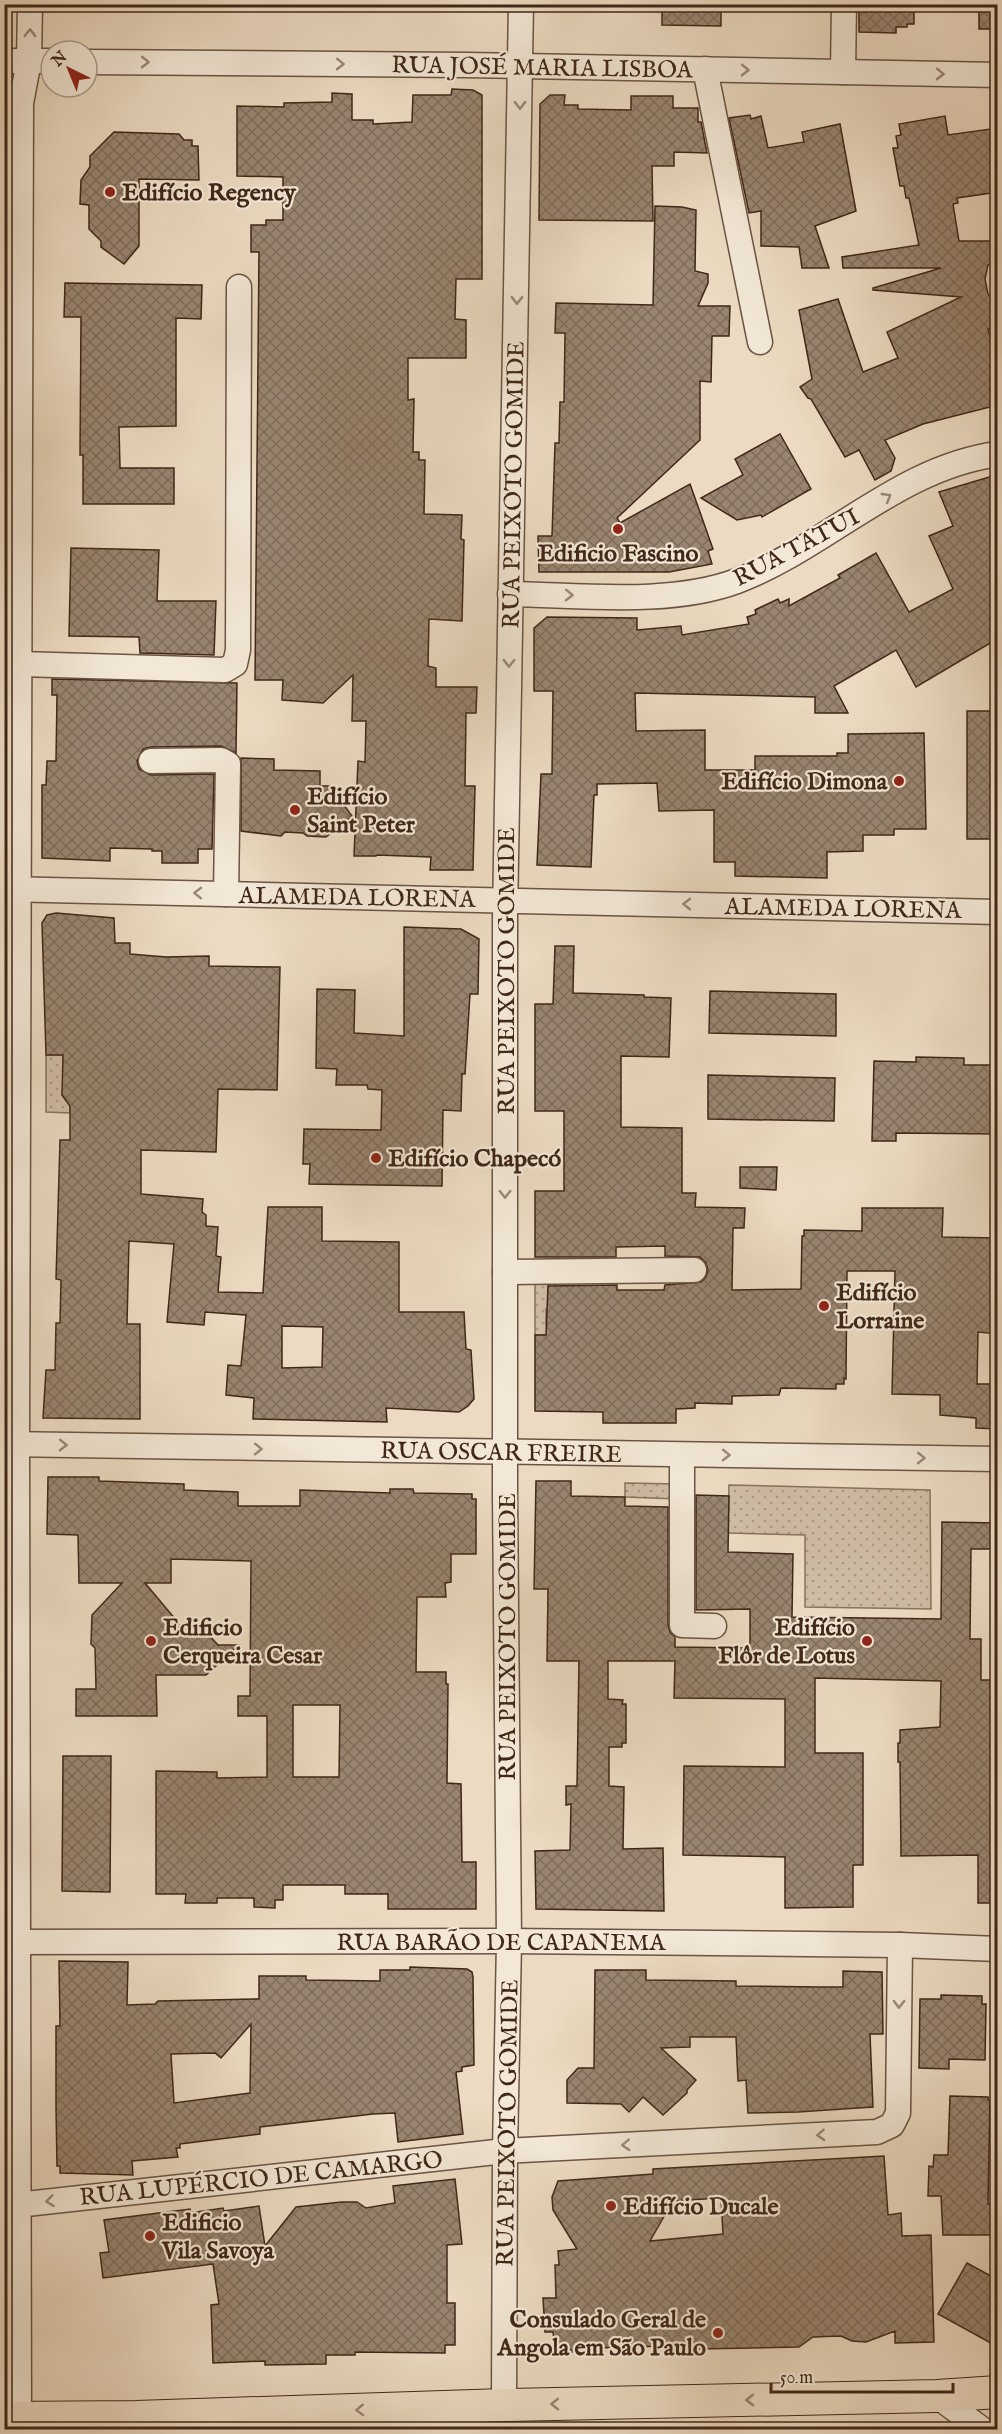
<svg xmlns="http://www.w3.org/2000/svg" width="1002" height="2434" viewBox="0 0 1002 2434" font-family="'IM FELL English',serif">
	<defs>
		<pattern id="garden-dots" width="8" height="8" patternUnits="userSpaceOnUse" patternTransform="scale(1.5)"><rect width="8" height="8" fill="#cfbca5"/><path d="M2 2h.1M6 6h.1" fill="none" stroke="#a99986" stroke-width="1.8" stroke-linecap="round"/></pattern>
		<pattern id="building-cross-hatch" width="8" height="8" patternUnits="userSpaceOnUse" patternTransform="scale(1.5)"><rect width="8" height="8" fill="#998571"/><path d="M0 0l8 8M0 8l8-8" fill="none" stroke="#7e6d5c"/></pattern>
	</defs>
	<rect width="100%" height="100%" fill="#ecdbc2"/>
	<filter id="stains"><feTurbulence type="fractalNoise" baseFrequency=".00333" numOctaves="4"/><feColorMatrix values="0 0 0 0 .2 0 0 0 0 .09 0 0 0 0 .02 0 0 0 .5 -.17"/></filter>
	<radialGradient id="worn" r=".72"><stop offset=".6" stop-color="#630" stop-opacity="0"/><stop offset="1" stop-color="#630" stop-opacity=".3"/></radialGradient>
	<g fill="url(#garden-dots)" stroke="#88725f" stroke-width="1.5">
		<polygon points="46,1055 68,1055 62,1094 66,1101 70,1103 70,1113 46,1112"/>
		<polygon points="535,1280 548,1280 550,1309 546,1309 546,1324 550,1335 535,1335"/>
		<polygon points="625,1483 678,1484 678,1499 625,1497"/>
		<polygon points="729,1485 930,1490 931,1609 805,1607 805,1535 728,1533"/>
	</g>
	<g fill="url(#building-cross-hatch)" stroke="#402719" stroke-width="1.5" fill-rule="evenodd">
		<polygon points="662,4 721,4 721,26 662,25"/>
		<polygon points="859,4 914,4 914,24 907,24 907,27 896,27 896,33 859,32"/>
		<rect x="979" y="4" width="19" height="25"/>
		<polygon points="452,89 473,90 482,95 482,279 456,279 455,319 466,320 466,358 408,358 408,400 414,399 413,452 419,452 419,460 425,460 424,514 462,515 461,539 464,540 462,621 429,619 428,666 436,668 436,687 477,687 476,713 466,713 465,786 475,786 473,870 430,870 431,857 377,855 376,856 354,856 358,761 365,762 366,721 352,721 353,675 323,703 282,700 283,680 255,680 259,252 251,252 251,225 266,225 266,220 283,220 283,177 237,176 237,106 284,107 284,103 332,102 332,93 352,94 352,120 373,120 373,124 412,122 413,95 451,95"/>
		<polygon points="550,95 565,95 564,105 578,105 578,109 631,110 631,96 673,96 673,108 698,108 698,122 701,122 707,153 674,152 674,166 652,166 653,221 539,220 540,104"/>
		<polygon points="750,115 751,119 761,116 768,148 804,142 802,132 840,124 856,211 815,226 829,268 802,268 799,247 761,246 761,211 749,213 729,118"/>
		<polygon points="945,116 948,135 998,128 998,192 957,198 958,203 953,204 959,241 998,241 998,259 988,265 985,279 988,294 998,307 998,330 988,329 996,360 998,405 923,424 885,440 895,458 891,471 875,480 859,450 845,457 811,399 808,398 800,387 812,379 799,310 838,299 863,372 898,358 887,332 961,297 873,290 873,288 941,268 843,268 842,257 919,245 909,198 906,198 904,186 900,186 893,148 898,148 896,136 901,135 899,124"/>
		<polygon points="114,132 179,134 184,140 192,140 192,146 198,146 199,180 139,179 139,246 124,264 101,247 101,241 89,229 89,205 80,204 81,180 90,167 90,156"/>
		<polygon points="655,206 682,207 696,210 695,271 708,274 708,283 698,306 730,306 729,336 712,336 711,382 700,381 700,440 617,518 620,523 690,484 713,549 708,551 712,564 669,572 539,572 538,536 552,536 555,443 559,443 560,402 564,402 565,333 555,333 556,303 653,305"/>
		<polygon points="65,283 202,285 201,319 176,318 176,426 119,427 120,468 174,468 174,504 83,504 83,455 80,455 81,317 64,317"/>
		<polygon points="780,434 811,489 762,517 761,515 737,520 701,498 743,475 735,459"/>
		<polygon points="996,475 992,642 916,687 896,650 834,686 848,713 815,713 815,697 635,693 636,731 705,730 705,770 755,770 755,756 837,756 837,753 848,753 848,734 924,733 926,829 894,829 894,835 863,835 863,851 827,852 827,878 735,876 735,862 714,862 714,810 659,811 657,783 597,784 597,795 594,795 591,867 537,865 541,774 552,774 553,691 534,691 534,628 547,617 637,618 637,630 681,626 682,635 749,624 747,617 756,614 755,610 778,599 780,603 789,599 789,606 840,578 838,575 876,553 909,612 953,589 929,536 953,526 939,492"/>
		<polygon points="71,548 159,550 157,601 216,601 214,655 140,653 139,637 69,636"/>
		<polygon points="52,679 237,683 236,753 221,746 151,747 143,749 137,761 139,769 151,775 214,774 212,849 198,849 198,863 162,863 162,851 152,851 152,849 110,848 110,861 42,858 42,785 46,785 47,761 56,761 57,695 52,695"/>
		<rect x="967" y="711" width="31" height="128"/>
		<polygon points="241,758 274,759 274,770 320,771 320,786 330,786 352,816 326,837 307,836 303,833 285,832 281,836 241,831"/>
		<path d="M56,913L114,918L115,943H130V954L166,957L209,956V966L280,967L277,1090L218,1089L216,1152L141,1150V1194L203,1199L202,1212L206,1215V1226L218,1227L216,1256L221,1257L218,1292L263,1293L268,1207H322V1241L399,1242V1312H464L466,1349L471,1350L474,1399L468,1406L459,1412L386,1408L387,1422L253,1419L254,1398L226,1395L228,1365L241,1366L246,1315L205,1312L204,1325L167,1322L174,1244L129,1241L127,1324H140V1419L43,1418L46,1370H55L56,1323H60L61,1280L56,1279L60,1140H70V1106L62,1095L63,1055H46L42,923L47,915ZM282,1326L323,1327L322,1367L282,1368Z"/>
		<polygon points="404,927 461,929 479,939 478,994 470,994 465,1074 462,1074 461,1111 443,1110 442,1186 309,1184 310,1164 303,1164 304,1129 381,1130 382,1090 368,1089 367,1085 336,1085 337,1069 316,1068 317,989 355,990 354,1033 404,1036"/>
		<polygon points="555,946 574,946 573,993 644,995 644,997 671,998 669,1057 621,1056 621,1127 682,1128 682,1193 696,1193 695,1207 745,1208 744,1228 733,1228 732,1290 801,1289 802,1236 804,1236 804,1230 862,1231 862,1208 943,1208 942,1237 998,1238 998,1334 978,1332 977,1384 998,1384 998,1429 976,1428 976,1418 940,1415 940,1395 892,1394 895,1271 847,1271 846,1379 844,1378 844,1384 836,1384 836,1389 781,1388 779,1395 732,1396 732,1404 695,1403 695,1408 676,1409 676,1423 603,1423 603,1412 535,1411 535,1335 546,1335 548,1286 617,1285 617,1290 664,1290 665,1285 701,1282 706,1277 708,1270 706,1263 700,1257 665,1256 665,1246 616,1247 616,1257 535,1257 535,1191 564,1191 564,1111 535,1111 535,1004 553,1004"/>
		<polygon points="710,991 836,994 836,1036 709,1033"/>
		<polygon points="916,1057 964,1058 964,1065 998,1065 998,1134 896,1133 896,1141 872,1141 874,1061 916,1062"/>
		<polygon points="708,1075 835,1078 834,1121 708,1119"/>
		<polygon points="740,1167 777,1167 776,1190 740,1188"/>
		<path d="M48,1477H99V1481L184,1484V1490L238,1492V1506H300V1490L390,1493V1489H413L414,1493L472,1494V1499H476V1554H451V1582L445,1583L446,1597H417L416,1672H446V1684H448L447,1783L461,1784L462,1862H476V1909H388V1894H345V1885H283V1900H275V1908L254,1907V1898H217V1903H185L186,1894H156V1771L217,1772V1778L267,1777V1716H238V1696H250L251,1561L171,1559V1583H145L181,1626H195V1633H207L218,1645H239L206,1675H156L157,1716H76V1689H96L95,1648L91,1644L92,1615L122,1583H79L78,1535L47,1534ZM293,1705H340L339,1777H293Z"/>
		<polygon points="536,1481 571,1481 571,1496 625,1497 625,1506 668,1507 668,1625 670,1632 675,1637 675,1647 750,1648 750,1609 696,1610 696,1495 729,1496 728,1552 793,1554 792,1617 941,1619 942,1522 998,1523 998,1549 971,1549 970,1639 981,1639 981,1680 998,1680 998,1903 978,1903 978,1855 901,1856 900,1762 898,1762 898,1743 900,1743 900,1730 940,1727 941,1681 815,1678 815,1753 863,1753 863,1865 853,1865 853,1907 785,1908 785,1857 683,1855 684,1766 785,1767 785,1699 674,1698 675,1661 608,1661 608,1699 623,1700 622,1704 626,1704 626,1743 622,1743 622,1747 609,1747 609,1786 624,1787 623,1849 663,1848 664,1911 536,1909 535,1851 570,1850 571,1804 566,1805 566,1786 577,1786 579,1661 547,1661 548,1589 534,1589"/>
		<polygon points="63,1756 111,1756 110,1892 62,1891"/>
		<path d="M59,1961L128,1962L127,2005L155,2004L158,2001L259,1999V1976H306V1980L380,1981V1970H410V1967L467,1969L472,1972L473,1977L474,2065L462,2067V2071L456,2072L463,2134L398,2142L395,2113L373,2114L260,2127V2134L180,2144V2148H176L178,2157L132,2161L133,2175L60,2173V2166H57L56,2109V2026H60ZM251,2024L250,2093L174,2103L171,2054L215,2053L221,2058Z"/>
		<polygon points="595,1970 646,1970 646,1980 736,1981 736,1986 819,1987 843,1987 843,1971 882,1972 883,2034 870,2034 873,2107 798,2112 748,2113 746,2080 738,2081 736,2037 690,2037 690,2047 661,2048 696,2080 687,2090 687,2093 663,2115 643,2097 629,2112 621,2104 567,2103 567,2080 578,2068 594,2068"/>
		<polygon points="941,1995 982,1996 982,2004 986,2004 985,2060 949,2059 949,2069 919,2068 920,1999 941,1999"/>
		<polygon points="950,2096 988,2097 988,2100 990,2100 988,2204 997,2203 990,2235 943,2235 941,2196 928,2196 929,2166 933,2167 934,2155 948,2155"/>
		<path d="M884,2156L888,2215L901,2213L902,2236L931,2235L934,2342L895,2343V2331L866,2342L852,2341L841,2336L813,2337L799,2347L699,2349V2345L597,2348V2351L572,2352V2350H555L553,2332H545L543,2298H556L555,2265H559L558,2251L577,2249L553,2210L552,2197L558,2181L653,2174V2169ZM721,2198L723,2234L650,2241L673,2201Z"/>
		<polygon points="455,2179 462,2244 447,2245 447,2303 455,2303 455,2345 445,2345 445,2353 355,2352 355,2355 326,2355 326,2364 265,2365 265,2361 213,2363 211,2305 219,2304 213,2264 103,2278 100,2253 109,2252 104,2220 190,2209 190,2213 223,2208 224,2211 259,2206 265,2246 296,2207 341,2202 357,2202 366,2208 395,2203 393,2186"/>
		<polygon points="967,2263 998,2280 998,2347 938,2314"/>
	</g>
	<g fill="none" stroke-linecap="round" stroke-linejoin="round">
		<g stroke="#6b5443" stroke-width="27">
			<g id="minor">
				<polyline points="4,61 51,61"/>
				<polyline points="87,62 466,65 998,75"/>
				<polyline points="705,69 760,342"/>
				<polyline points="843,72 844,4"/>
				<path d="M510,594C581,595 670,606 737,581C827,547 899,467 998,454"/>
				<polyline points="20,664 225,670 235,664 238,650 239,287"/>
				<polyline points="151,761 221,760 228,764 226,894"/>
				<polyline points="4,889 998,912"/>
				<polyline points="505,1272 694,1270"/>
				<polyline points="4,1444 998,1459"/>
				<polyline points="682,1455 682,1625 714,1626"/>
				<polyline points="4,1942 509,1941 900,1945 998,1949"/>
				<polyline points="17,2205 505,2151 877,2132 892,2125 898,2113 900,1945"/>
				<polyline points="937,2396 983,2430"/>
				<polyline points="504,2405 505,2151 509,1941 505,1496 505,916 521,4"/>
				<polyline points="19,2430 17,1444 21,103 29,61 30,4"/>
			</g>
		</g>
		<g stroke="#402719" stroke-width="34">
			<polyline id="major" points="4,2418 136,2417 504,2405 937,2396 998,2392"/>
		</g>
		<use href="#minor" stroke="#f3e8d7" stroke-width="24"/>
		<use href="#major" stroke="#ecdbc2" stroke-width="32"/>
	</g>
	<defs><path id="oneway-chevron" d="M-2-3.5L2.5 0L-2 3.5" fill="none" stroke-width="1.6" stroke-linecap="round" stroke-linejoin="round" transform="scale(1.5)"/></defs>
	<g stroke="#9a8878">
		<use href="#oneway-chevron" transform="translate(30 33) rotate(-89)"/>
		<use href="#oneway-chevron" transform="translate(145 62) rotate(1)"/>
		<use href="#oneway-chevron" transform="translate(340 64) rotate(1)"/>
		<use href="#oneway-chevron" transform="translate(745 70) rotate(1)"/>
		<use href="#oneway-chevron" transform="translate(940 74) rotate(1)"/>
		<use href="#oneway-chevron" transform="translate(520 105) rotate(90)"/>
		<use href="#oneway-chevron" transform="translate(517 300) rotate(91)"/>
		<use href="#oneway-chevron" transform="translate(887 497) rotate(-31)"/>
		<use href="#oneway-chevron" transform="translate(569 595) rotate(1)"/>
		<use href="#oneway-chevron" transform="translate(509 663) rotate(91)"/>
		<use href="#oneway-chevron" transform="translate(198 893) rotate(-179)"/>
		<use href="#oneway-chevron" transform="translate(687 904) rotate(-179)"/>
		<use href="#oneway-chevron" transform="translate(505 1194) rotate(90)"/>
		<use href="#oneway-chevron" transform="translate(63 1445) rotate(1)"/>
		<use href="#oneway-chevron" transform="translate(258 1449) rotate(1)"/>
		<use href="#oneway-chevron" transform="translate(726 1455) rotate(1)"/>
		<use href="#oneway-chevron" transform="translate(921 1458) rotate(1)"/>
		<use href="#oneway-chevron" transform="translate(899 2004) rotate(91)"/>
		<use href="#oneway-chevron" transform="translate(821 2135) rotate(177)"/>
		<use href="#oneway-chevron" transform="translate(626 2145) rotate(177)"/>
		<use href="#oneway-chevron" transform="translate(50 2201) rotate(174)"/>
	</g>
	<g stroke="#96816e">
		<use href="#oneway-chevron" transform="translate(750 2400) rotate(179)"/>
		<use href="#oneway-chevron" transform="translate(555 2404) rotate(179)"/>
		<use href="#oneway-chevron" transform="translate(360 2410) rotate(178)"/>
	</g>
	<g fill="#8f2418" stroke="#f3e8d7" stroke-width="2">
		<circle cx="110" cy="192" r="6"/>
		<circle cx="618" cy="529" r="6"/>
		<circle cx="899" cy="781" r="6"/>
		<circle cx="295" cy="810" r="6"/>
		<circle cx="376" cy="1158" r="6"/>
		<circle cx="824" cy="1306" r="6"/>
		<circle cx="151" cy="1641" r="6"/>
		<circle cx="867" cy="1641" r="6"/>
		<circle cx="611" cy="2206" r="6"/>
		<circle cx="150" cy="2236" r="6"/>
		<circle cx="718" cy="2333" r="6"/>
	</g>
	<g text-anchor="middle" stroke-width="4.5" stroke-linejoin="round" paint-order="stroke">
		<g font-size="24" fill="#402719" stroke="#f3e8d7">
			<text transform="translate(542 67) rotate(1)" y="8">RUA JOSÉ MARIA LISBOA</text>
			<text transform="translate(513 485) rotate(-89)" y="8">RUA PEIXOTO GOMIDE</text>
			<text transform="translate(796 547) rotate(-28)" y="8">RUA TATUI</text>
			<text transform="translate(357 897) rotate(1)" y="8">ALAMEDA LORENA</text>
			<text transform="translate(843 908) rotate(1)" y="8">ALAMEDA LORENA</text>
			<text transform="translate(506 971) rotate(-90)" y="8">RUA PEIXOTO GOMIDE</text>
			<text transform="translate(501 1452) rotate(1)" y="8">RUA OSCAR FREIRE</text>
			<text transform="translate(507 1637) rotate(-90)" y="8">RUA PEIXOTO GOMIDE</text>
			<text x="501" y="1950">RUA BARÃO DE CAPANEMA</text>
			<text transform="translate(507 2123) rotate(-89)" y="8">RUA PEIXOTO GOMIDE</text>
			<text transform="translate(261 2178) rotate(-6)" y="8">RUA LUPÉRCIO DE CAMARGO</text>
		</g>
		<g font-size="24" font-weight="bold" fill="#402719" stroke="#f3e8d7" text-anchor="start">
			<text x="122" y="200">Edifício Regency</text>
			<text x="618" y="561" text-anchor="middle">Edificio Fascino</text>
			<text x="887" y="789" text-anchor="end">Edifício Dimona</text>
			<text x="307" y="804">Edifício<tspan x="307" dy="28">Saint Peter</tspan></text>
			<text x="388" y="1166">Edifício Chapecó</text>
			<text x="836" y="1300">Edifício<tspan x="836" dy="28">Lorraine</tspan></text>
			<text x="163" y="1635">Edificio<tspan x="163" dy="28">Cerqueira Cesar</tspan></text>
			<text x="855" y="1635" text-anchor="end">Edifício<tspan x="855" dy="28">Flôr de Lotus</tspan></text>
			<text x="623" y="2214">Edifício Ducale</text>
			<text x="162" y="2230">Edificio<tspan x="162" dy="28">Vila Savoya</tspan></text>
			<text x="706" y="2327" text-anchor="end">Consulado Geral de<tspan x="706" dy="28">Angola em São Paulo</tspan></text>
		</g>
	</g>
	<rect width="1002" height="2434" fill="none" stroke="#ecdbc2" stroke-width="24"/>
	<rect x="6" y="6" width="990" height="2422" fill="none" stroke="#402719" stroke-width="3"/>
	<rect x="12" y="12" width="978" height="2410" fill="none" stroke="#402719" stroke-width="1.5"/>
	<g transform="translate(69 69) rotate(317)"><circle r="28" fill="#f3e8d7" stroke="#ab9b8b" stroke-width="1.5"/>
	<path d="M0-4.5L10 22L0 15L-10 22Z" fill="#8f2418"/>
	<text y="-9" font-size="16" font-weight="bold" text-anchor="middle" fill="#402719">N</text>
	</g>
	<path d="M771 2383v9h182v-9" fill="none" stroke="#402719" stroke-width="3"/>
	<text x="780" y="2383" font-size="18" fill="#402719" stroke="#f3e8d7" stroke-width="4.5" paint-order="stroke">50 m</text>
	<rect width="100%" height="100%" filter="url(#stains)"/>
	<rect width="100%" height="100%" fill="url(#worn)"/>
</svg>
